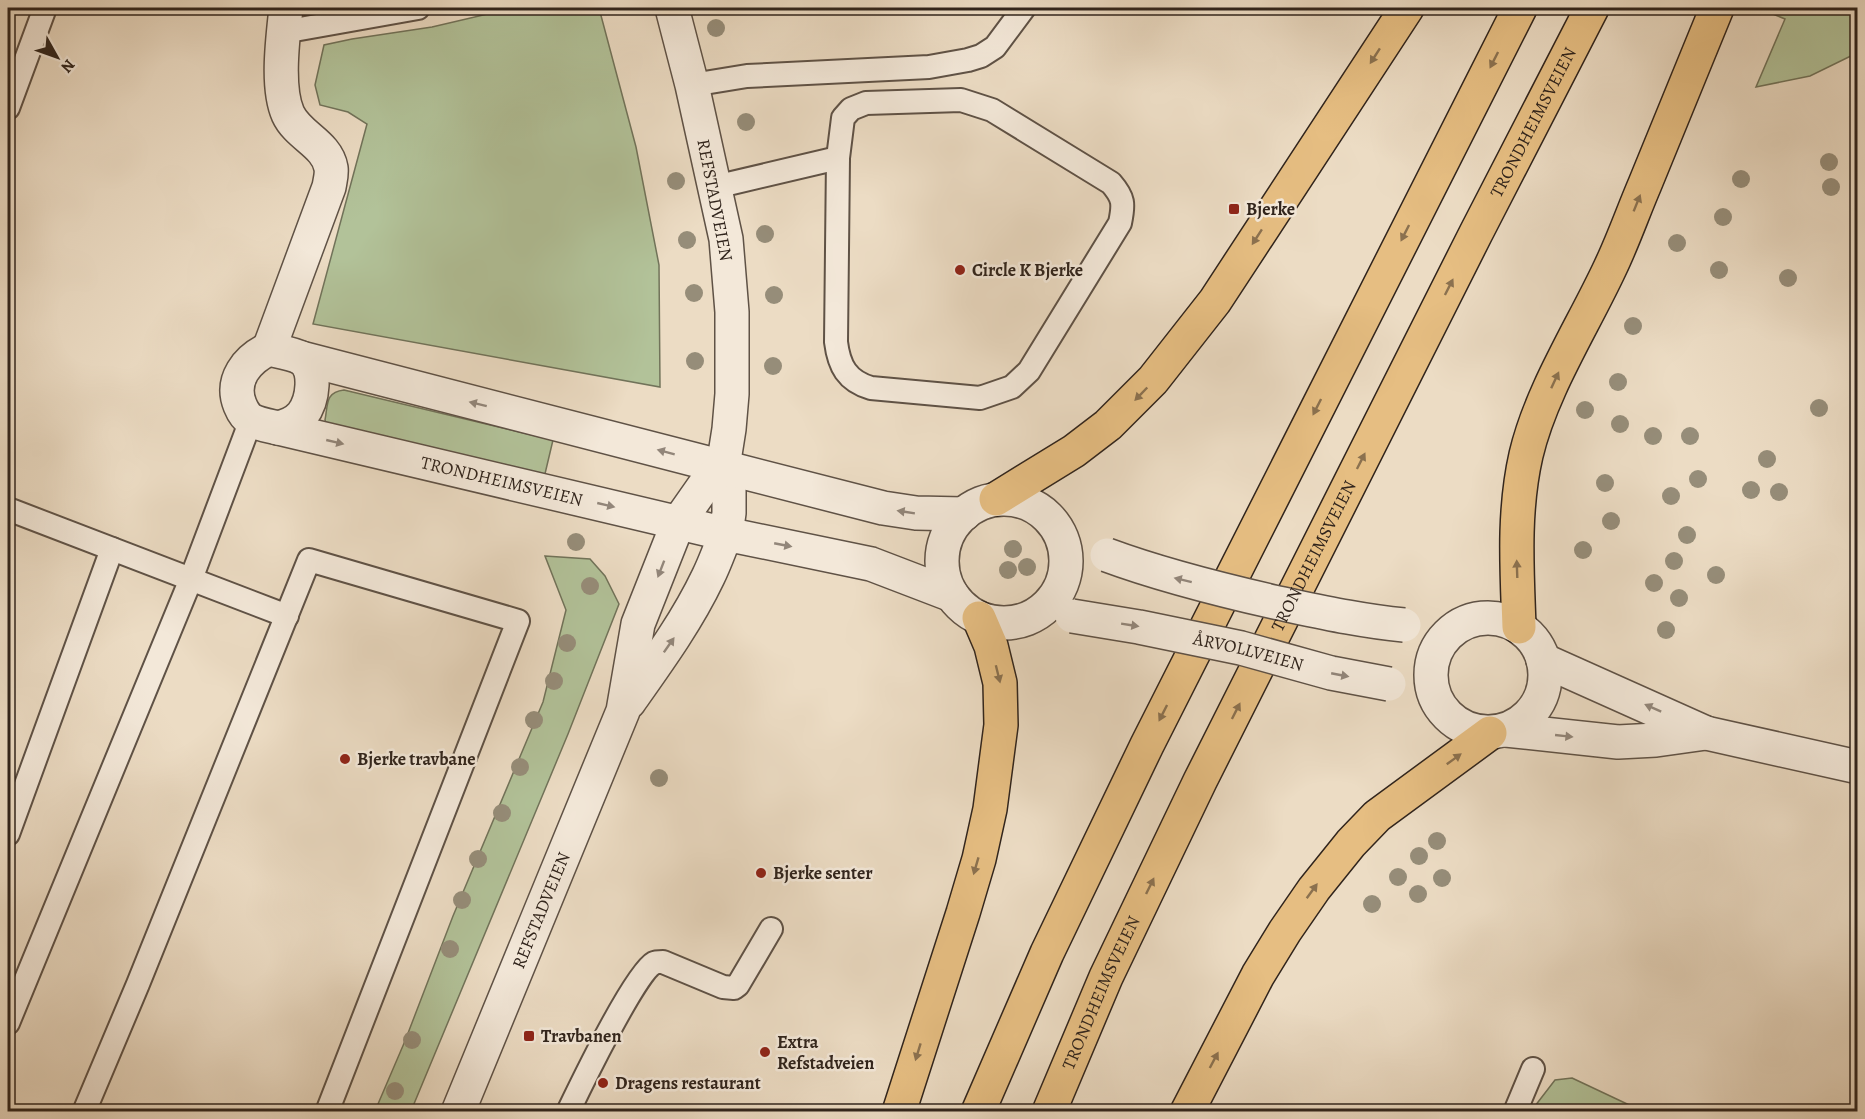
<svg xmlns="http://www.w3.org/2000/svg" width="1865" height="1119" viewBox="0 0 1865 1119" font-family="Alegreya,serif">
	<rect width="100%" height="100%" fill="#ecdcc4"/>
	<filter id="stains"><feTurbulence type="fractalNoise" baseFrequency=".00333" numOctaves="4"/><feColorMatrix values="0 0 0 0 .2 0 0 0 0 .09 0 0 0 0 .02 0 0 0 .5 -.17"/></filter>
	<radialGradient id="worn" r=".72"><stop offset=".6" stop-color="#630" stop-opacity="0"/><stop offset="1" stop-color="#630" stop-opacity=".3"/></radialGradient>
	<g fill="#b2c299" stroke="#71735a" stroke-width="1.5">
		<polygon points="513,8 599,8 636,147 659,265 660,387 313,324 367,124 348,112 320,105 315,85 324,45 352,39 432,27"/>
		<polygon points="1758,8 1857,8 1857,53 1810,76 1756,87 1785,19"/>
		<path d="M344,390L553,440L544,478L326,423L325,420C328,405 325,392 344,390Z"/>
		<polygon points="545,556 590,559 605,576 619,604 568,734 411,1111 375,1111 405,1041 453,916 543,702 566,610"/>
		<polygon points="1572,1078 1642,1111 1532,1111 1535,1106 1555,1080"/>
	</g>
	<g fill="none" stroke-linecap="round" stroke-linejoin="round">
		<g stroke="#5f5246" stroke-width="26">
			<g id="service">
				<polyline points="283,32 418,8"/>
				<polyline points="692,85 747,76 929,67 968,60 981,56 995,47 1024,8"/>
				<path d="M961,100L992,110L1111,183C1124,198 1124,204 1120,223L1029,371L1012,387L980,398L871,388C847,381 839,366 836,342L838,158L843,118L851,109L866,103Z"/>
				<polyline points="8,108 45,8"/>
				<polyline points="715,187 838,158"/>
				<polyline points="8,509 287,616"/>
				<polyline points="8,834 112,549"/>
				<polyline points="8,1023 191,579 251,420"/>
				<polyline points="84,1112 138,984 309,560 518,621 327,1112"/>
				<path d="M568,1112C580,1087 635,973 654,963C656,962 662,962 663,962L723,987L734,988L738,985L771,929"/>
				<polyline points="1515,1112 1533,1069"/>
			</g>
		</g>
		<g stroke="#5f5246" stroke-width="36">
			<g id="minor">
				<path d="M269,349L329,187C330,181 332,174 331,168C327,144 298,136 288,114C276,87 283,37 286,8"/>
				<path d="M269,349C277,351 294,354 301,358C318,369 313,401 302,415C296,422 287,426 278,428C270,426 258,424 251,420C246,417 242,410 240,405C230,380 247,359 269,349Z"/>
				<polyline points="301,358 723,467"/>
				<path id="s1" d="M278,428L726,534L729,513V484L723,467L729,429L732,394V312L726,239L692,85L672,8"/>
			</g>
		</g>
		<g stroke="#5f5246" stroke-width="36">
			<g id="tertiary">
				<circle cx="1004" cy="561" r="62"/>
				<circle cx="1488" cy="675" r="57"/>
				<polyline points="1543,660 1706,733 1858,767"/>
				<path d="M629,702C658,661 687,621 708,577C715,563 720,548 726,534L871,564L952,595"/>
				<polyline points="1506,730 1618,742 1656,740 1706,733"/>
				<path id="s2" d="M458,1112L623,711L638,624L678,523L706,483L723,467L883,508L916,513L964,514"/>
			</g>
		</g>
		<g stroke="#30241c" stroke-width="36">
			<g id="trunk">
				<polyline points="996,499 1074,451 1108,425 1153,380 1215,301 1407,8"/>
				<path d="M1519,627C1517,569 1513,512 1526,455C1541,391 1582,328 1610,268C1623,241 1633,212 1645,184C1669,126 1693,67 1717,8"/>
				<polyline points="899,1112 963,913 979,859 990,809 1001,725 1000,683 991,646 979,618"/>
				<polyline points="978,1112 1047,953 1147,745 1520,8"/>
				<path id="s3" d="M1049,1112L1106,977L1200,781L1476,233L1592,8"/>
				<polyline points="1187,1112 1258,975 1285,931 1314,889 1351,843 1377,816 1490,733"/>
			</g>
		</g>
		<use href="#service" stroke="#f3e8d9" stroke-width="22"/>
		<use href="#minor" stroke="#f3e8d9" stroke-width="33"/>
		<use href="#tertiary" stroke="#f3e8d9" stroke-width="33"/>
		<use href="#trunk" stroke="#e6be82" stroke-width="33"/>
		<g stroke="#5f5246" stroke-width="36" stroke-linecap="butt">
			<g id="tertiary-bridge">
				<path d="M1107,555C1161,575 1217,589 1274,602C1317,611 1360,621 1404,625"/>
				<path id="s4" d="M1072,616L1139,627L1241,648L1331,673L1389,684"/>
			</g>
		</g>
		<use href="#tertiary-bridge" stroke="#f3e8d9" stroke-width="33"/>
	</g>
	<g fill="#968d79">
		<circle cx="716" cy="28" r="9"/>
		<circle cx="746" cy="122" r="9"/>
		<circle cx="1829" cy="162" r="9"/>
		<circle cx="1741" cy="179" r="9"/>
		<circle cx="676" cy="181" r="9"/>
		<circle cx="1831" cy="187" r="9"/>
		<circle cx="1723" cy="217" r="9"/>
		<circle cx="765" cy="234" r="9"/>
		<circle cx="687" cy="240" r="9"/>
		<circle cx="1677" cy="243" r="9"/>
		<circle cx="1719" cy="270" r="9"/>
		<circle cx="1788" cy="278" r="9"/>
		<circle cx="694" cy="293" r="9"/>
		<circle cx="774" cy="295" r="9"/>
		<circle cx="1633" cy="326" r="9"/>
		<circle cx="695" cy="361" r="9"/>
		<circle cx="773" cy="366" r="9"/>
		<circle cx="1618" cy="382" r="9"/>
		<circle cx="1819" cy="408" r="9"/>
		<circle cx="1585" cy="410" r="9"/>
		<circle cx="1620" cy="424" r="9"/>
		<circle cx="1653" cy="436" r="9"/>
		<circle cx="1690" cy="436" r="9"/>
		<circle cx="1767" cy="459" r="9"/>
		<circle cx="1698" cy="479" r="9"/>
		<circle cx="1605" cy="483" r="9"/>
		<circle cx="1751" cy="490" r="9"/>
		<circle cx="1779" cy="492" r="9"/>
		<circle cx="1671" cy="496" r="9"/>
		<circle cx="1611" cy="521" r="9"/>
		<circle cx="1687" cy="535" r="9"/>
		<circle cx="576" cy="542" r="9"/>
		<circle cx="1013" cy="549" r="9"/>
		<circle cx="1583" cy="550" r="9"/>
		<circle cx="1674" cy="561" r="9"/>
		<circle cx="1027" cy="567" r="9"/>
		<circle cx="1008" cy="570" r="9"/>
		<circle cx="1716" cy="575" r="9"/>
		<circle cx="1654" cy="583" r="9"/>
		<circle cx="590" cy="586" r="9"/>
		<circle cx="1679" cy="598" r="9"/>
		<circle cx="1666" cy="630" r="9"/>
		<circle cx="567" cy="643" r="9"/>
		<circle cx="554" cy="681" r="9"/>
		<circle cx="534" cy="720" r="9"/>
		<circle cx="520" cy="767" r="9"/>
		<circle cx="659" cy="778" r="9"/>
		<circle cx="502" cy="813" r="9"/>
		<circle cx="1437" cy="841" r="9"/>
		<circle cx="1419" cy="856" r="9"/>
		<circle cx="478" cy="859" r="9"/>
		<circle cx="1398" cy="877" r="9"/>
		<circle cx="1442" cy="878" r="9"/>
		<circle cx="1418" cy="894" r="9"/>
		<circle cx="462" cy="900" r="9"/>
		<circle cx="1372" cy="904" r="9"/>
		<circle cx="450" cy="949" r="9"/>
		<circle cx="412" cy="1040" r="9"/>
		<circle cx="395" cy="1091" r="9"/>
	</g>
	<defs><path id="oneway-solid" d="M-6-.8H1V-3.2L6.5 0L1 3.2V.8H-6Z" transform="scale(1.5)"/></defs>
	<g fill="#8b714f">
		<use href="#oneway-solid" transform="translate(1375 56) rotate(123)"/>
		<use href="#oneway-solid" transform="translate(1494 60) rotate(117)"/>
		<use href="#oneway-solid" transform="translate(1637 203) rotate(-68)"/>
		<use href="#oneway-solid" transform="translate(1405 233) rotate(117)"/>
		<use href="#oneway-solid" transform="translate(1257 237) rotate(123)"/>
		<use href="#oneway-solid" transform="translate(1449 287) rotate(-63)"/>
		<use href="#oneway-solid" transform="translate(1555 380) rotate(-65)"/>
		<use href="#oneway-solid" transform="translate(1141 394) rotate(134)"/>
		<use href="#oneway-solid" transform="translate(1317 407) rotate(117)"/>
		<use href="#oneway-solid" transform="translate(1361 461) rotate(-63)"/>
		<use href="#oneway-solid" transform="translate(1517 569) rotate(-92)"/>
		<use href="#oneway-solid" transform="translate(998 674) rotate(76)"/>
		<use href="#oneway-solid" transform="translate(1236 711) rotate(-63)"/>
		<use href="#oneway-solid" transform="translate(1163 713) rotate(117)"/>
		<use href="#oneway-solid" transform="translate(1454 759) rotate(-36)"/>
		<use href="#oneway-solid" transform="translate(976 866) rotate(106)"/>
		<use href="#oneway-solid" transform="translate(1150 886) rotate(-64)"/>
		<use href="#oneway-solid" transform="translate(1312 891) rotate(-54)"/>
		<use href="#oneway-solid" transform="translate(918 1052) rotate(107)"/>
		<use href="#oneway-solid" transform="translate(1214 1060) rotate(-62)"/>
	</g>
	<g fill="#92867a">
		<use href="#oneway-solid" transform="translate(478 404) rotate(-166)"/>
		<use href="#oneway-solid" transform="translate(335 442) rotate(13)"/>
		<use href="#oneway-solid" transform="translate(666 452) rotate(-165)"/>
		<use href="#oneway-solid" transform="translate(606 505) rotate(13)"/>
		<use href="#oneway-solid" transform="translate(906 512) rotate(-171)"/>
		<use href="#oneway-solid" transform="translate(783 545) rotate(11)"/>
		<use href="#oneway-solid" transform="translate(661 569) rotate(111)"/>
		<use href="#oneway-solid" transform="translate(1183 580) rotate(-166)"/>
		<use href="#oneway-solid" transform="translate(1130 625) rotate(9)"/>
		<use href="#oneway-solid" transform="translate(669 645) rotate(-55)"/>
		<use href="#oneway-solid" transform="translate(1340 675) rotate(11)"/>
		<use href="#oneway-solid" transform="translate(1653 708) rotate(-156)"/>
		<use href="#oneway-solid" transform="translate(1564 736) rotate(6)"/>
	</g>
	<g fill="#8f2418" stroke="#f3e8d9" stroke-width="2">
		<rect x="1228" y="203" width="12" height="12" rx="3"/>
		<circle cx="960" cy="270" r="6"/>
		<circle cx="345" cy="759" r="6"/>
		<circle cx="761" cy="873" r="6"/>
		<rect x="523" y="1030" width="12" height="12" rx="3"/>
		<circle cx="765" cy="1052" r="6"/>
		<circle cx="603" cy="1083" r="6"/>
	</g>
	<g text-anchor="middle" stroke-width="5" stroke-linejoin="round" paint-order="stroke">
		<g font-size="18" fill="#30241c" stroke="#f3e8d9">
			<text dy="6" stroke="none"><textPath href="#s3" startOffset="1102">TRONDHEIMSVEIEN</textPath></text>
			<text transform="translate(715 200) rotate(79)" y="6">REFSTADVEIEN</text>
			<text dy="6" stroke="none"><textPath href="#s1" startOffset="230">TRONDHEIMSVEIEN</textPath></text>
			<text dy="6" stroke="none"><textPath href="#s3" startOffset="616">TRONDHEIMSVEIEN</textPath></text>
			<text dy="6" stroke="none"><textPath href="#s4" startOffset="180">ÅRVOLLVEIEN</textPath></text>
			<text dy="6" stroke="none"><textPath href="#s2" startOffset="218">REFSTADVEIEN</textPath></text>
			<text dy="6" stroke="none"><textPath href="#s3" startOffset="130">TRONDHEIMSVEIEN</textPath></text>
		</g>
		<g font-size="18" font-weight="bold" fill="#30241c" stroke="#f3e8d9" text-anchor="start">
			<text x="1246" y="215">Bjerke</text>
			<text x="972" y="276">Circle K Bjerke</text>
			<text x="357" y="765">Bjerke travbane</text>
			<text x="773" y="879">Bjerke senter</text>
			<text x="541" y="1042">Travbanen</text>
			<text x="777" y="1048">Extra<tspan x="777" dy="21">Refstadveien</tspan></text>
			<text x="615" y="1089">Dragens restaurant</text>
		</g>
	</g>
	<rect width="1865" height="1119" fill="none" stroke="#ecdcc4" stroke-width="30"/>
	<rect x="9" y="9" width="1847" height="1101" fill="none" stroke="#30241c" stroke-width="3"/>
	<rect x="15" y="15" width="1835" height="1089" fill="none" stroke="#30241c" stroke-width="1.5"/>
	<g transform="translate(57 57) rotate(130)" stroke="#f3e8d9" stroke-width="4.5" paint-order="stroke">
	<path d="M0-4.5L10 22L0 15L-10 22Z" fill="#30241c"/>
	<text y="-9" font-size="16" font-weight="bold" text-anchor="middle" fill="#30241c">N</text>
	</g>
	<rect width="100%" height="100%" filter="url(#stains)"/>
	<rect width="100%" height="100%" fill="url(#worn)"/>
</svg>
